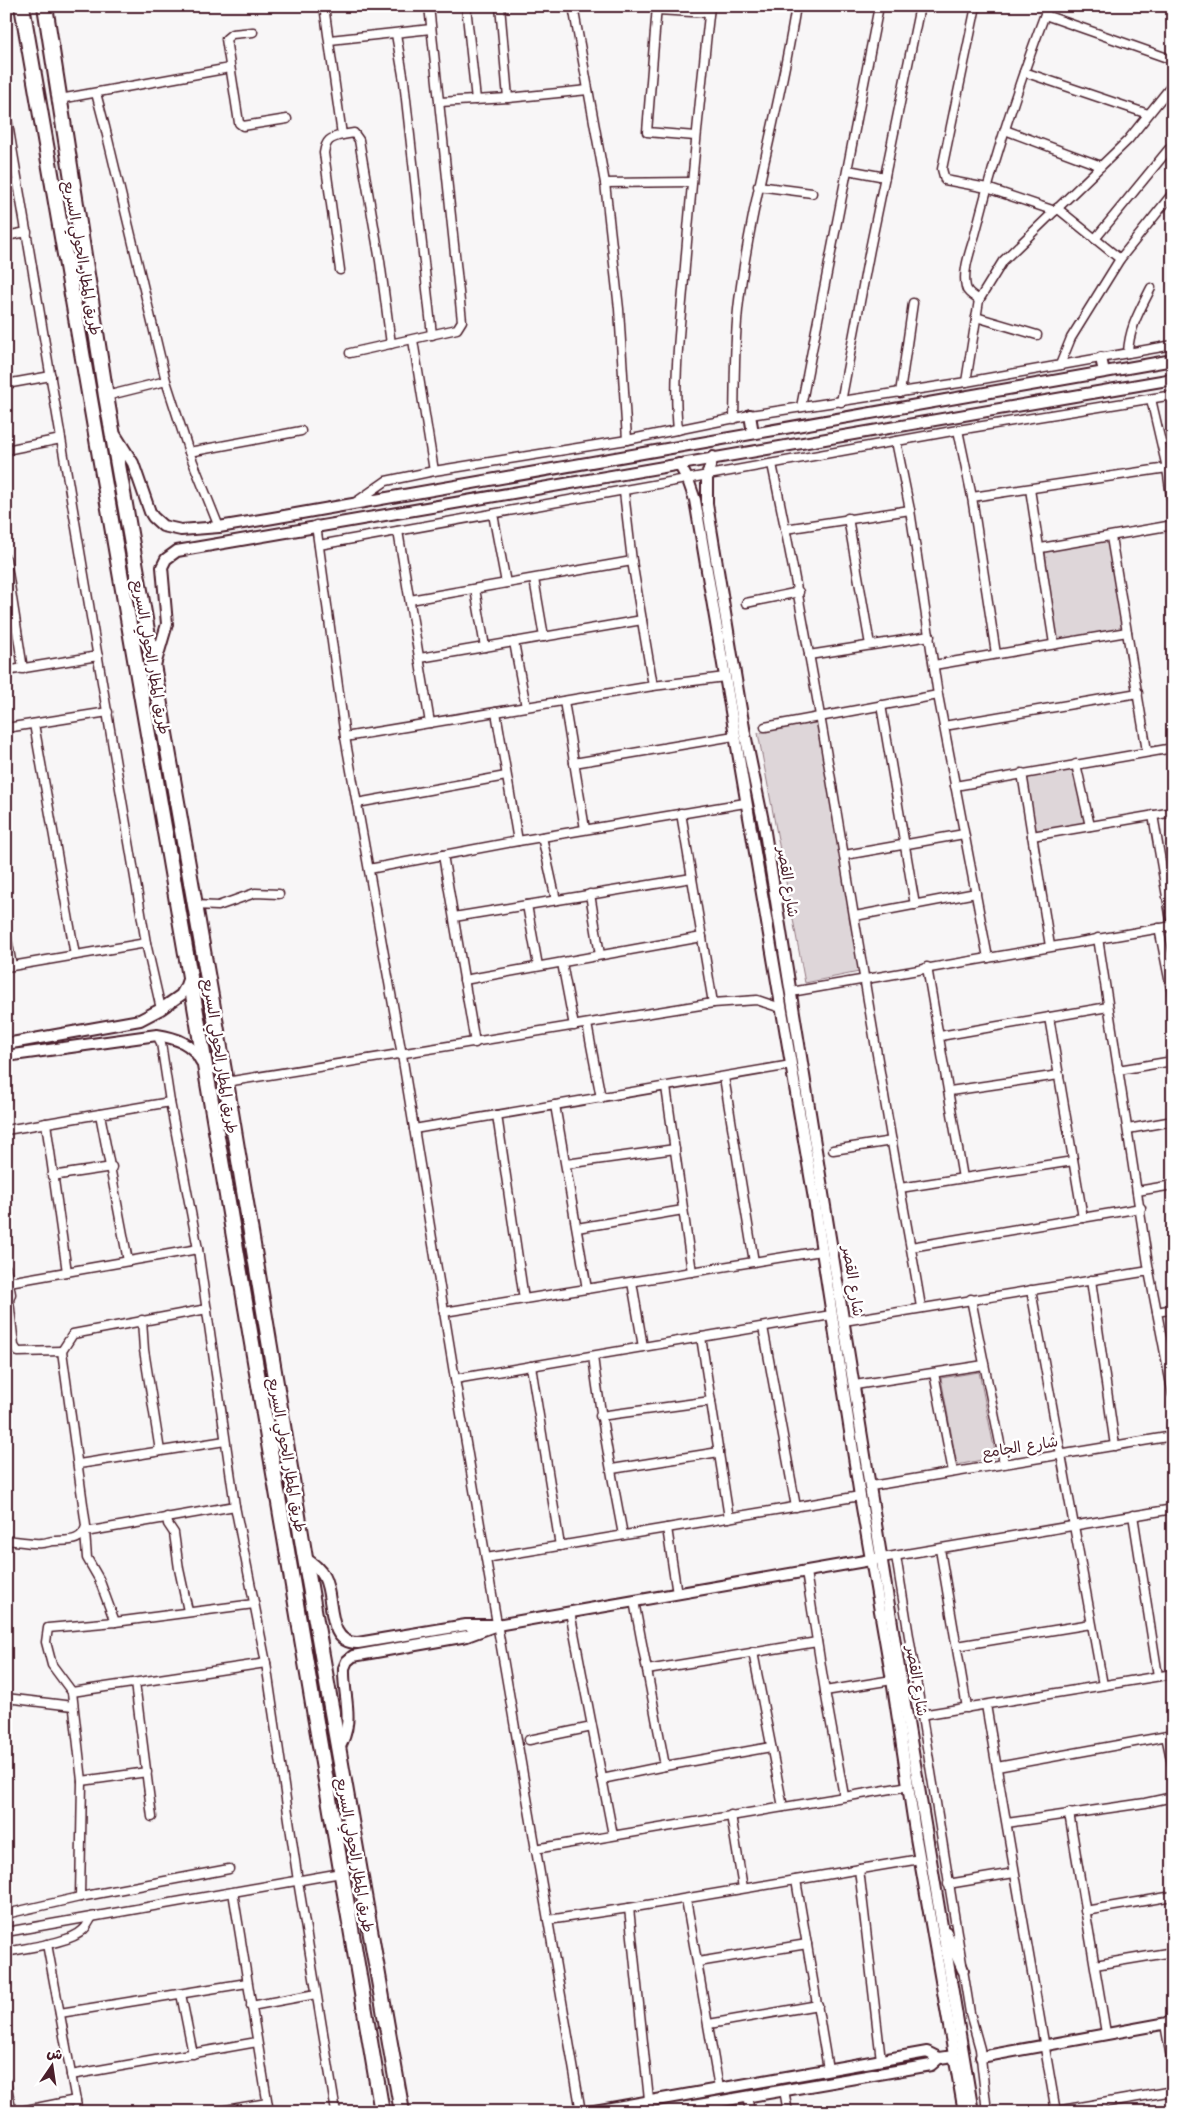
<svg xmlns="http://www.w3.org/2000/svg" width="1179" height="2118" viewBox="0 0 1179 2118" font-family="'Comic Neue','Playpen Sans Arabic',sans-serif">
	<rect width="100%" height="100%" fill="#f8f6f7"/>
	<filter id="ink" filterUnits="userSpaceOnUse"><feTurbulence type="fractalNoise" baseFrequency=".02" numOctaves="2"/><feDisplacementMap in="SourceGraphic" scale="10" xChannelSelector="R" yChannelSelector="G"/><feConvolveMatrix kernelMatrix="1 2 1 2 8 2 1 2 1" color-interpolation-filters="sRGB"/></filter>
	<g filter="url(#ink)">
		<g fill="#ded6d9" stroke="#947a82">
			<polygon points="1108,540 1125,630 1057,642 1045,552"/>
			<polygon points="818,721 859,972 805,983 758,733"/>
			<polygon points="1073,768 1085,823 1036,832 1026,777"/>
			<polygon points="979,1372 996,1457 957,1465 941,1378"/>
		</g>
		<g fill="none" stroke-linecap="round" stroke-linejoin="round">
			<g stroke="#4a1f2b" stroke-width="11">
				<g id="street">
					<polyline points="324,6 342,135 354,133 359,140 380,261 391,344"/>
					<polyline points="466,6 476,100"/>
					<polyline points="500,6 508,98"/>
					<polyline points="573,6 605,183 619,309 627,440"/>
					<polyline points="657,6 647,132 695,136"/>
					<polyline points="976,6 942,169 945,180 987,188 1055,211"/>
					<polyline points="657,10 709,13"/>
					<polyline points="1045,15 1173,60"/>
					<polyline points="253,32 232,34 226,39 239,123 243,126 287,119"/>
					<polyline points="396,34 404,81 432,335"/>
					<polyline points="330,40 431,29"/>
					<polyline points="1024,72 1148,114"/>
					<polyline points="96,93 105,127 166,381 189,452 219,527"/>
					<polyline points="60,99 230,68"/>
					<polyline points="440,102 508,98 588,90"/>
					<polyline points="6,112 146,943 161,1009"/>
					<polyline points="1005,130 1101,166"/>
					<polyline points="848,170 885,177"/>
					<polyline points="605,183 692,182"/>
					<polyline points="758,186 812,193"/>
					<polyline points="1057,208 1120,259"/>
					<polyline points="6,236 27,232"/>
					<polyline points="1095,239 1173,144"/>
					<path d="M340,270L324,153C326,140 330,138 342,135"/>
					<path d="M979,300C974,296 967,293 966,287C962,269 972,247 976,231C995,155 1020,80 1048,6"/>
					<polyline points="976,317 1037,335"/>
					<polyline points="413,340 434,471"/>
					<polyline points="350,353 457,329 462,321 429,6"/>
					<path d="M1128,353C1129,328 1140,310 1151,288"/>
					<polyline points="1060,365 1071,338 1120,259 1173,193"/>
					<polyline points="966,382 979,300 1003,261 1128,140 1173,84"/>
					<polyline points="6,384 51,376"/>
					<polyline points="900,393 913,303"/>
					<polyline points="106,396 166,381"/>
					<polyline points="1151,399 1167,468 1173,511"/>
					<polyline points="841,402 870,249 920,6"/>
					<polyline points="801,407 879,6"/>
					<path d="M734,419C735,380 734,339 739,301C751,201 781,105 796,6"/>
					<path d="M678,430C673,380 680,328 684,279C691,188 700,97 710,6"/>
					<polyline points="958,430 972,497 996,654"/>
					<polyline points="896,441 910,510 938,695 988,958"/>
					<polyline points="6,450 61,439"/>
					<polyline points="189,452 301,431"/>
					<path d="M772,464C818,683 851,904 889,1125C899,1185 911,1246 921,1307"/>
					<polyline points="1030,489 1054,644"/>
					<polyline points="624,492 632,561 653,686"/>
					<polyline points="972,497 1167,468"/>
					<polyline points="356,502 386,481 434,471 627,440 750,415 966,382 1173,345"/>
					<polyline points="493,514 506,583"/>
					<polyline points="848,518 870,645"/>
					<polyline points="316,525 345,737 402,1055 455,1379 581,2112"/>
					<polyline points="785,529 910,510"/>
					<polyline points="398,531 430,723"/>
					<polyline points="1111,537 1147,751"/>
					<polyline points="319,545 958,430 1173,395"/>
					<polyline points="1041,548 1173,525"/>
					<polyline points="6,559 23,669"/>
					<polyline points="534,579 544,637"/>
					<polyline points="475,589 485,647"/>
					<polyline points="410,600 632,561"/>
					<polyline points="746,603 799,592"/>
					<polyline points="514,642 526,707"/>
					<polyline points="809,655 930,636"/>
					<polyline points="420,658 642,620"/>
					<polyline points="934,665 1127,632"/>
					<polyline points="6,671 98,656"/>
					<polyline points="564,701 585,829"/>
					<polyline points="881,705 915,905"/>
					<polyline points="496,712 518,841"/>
					<polyline points="34,724 75,955"/>
					<polyline points="944,726 1138,693"/>
					<polyline points="765,727 938,695"/>
					<polyline points="6,728 108,712"/>
					<polyline points="345,737 653,686 725,677"/>
					<polyline points="574,763 734,736"/>
					<polyline points="1076,764 1090,826"/>
					<polyline points="1022,773 1050,946"/>
					<polyline points="955,786 1173,748"/>
					<polyline points="357,803 506,776"/>
					<polyline points="681,813 713,1003"/>
					<polyline points="1153,815 1172,926"/>
					<polyline points="1032,836 1173,812"/>
					<polyline points="542,837 556,900"/>
					<polyline points="443,855 475,1043"/>
					<polyline points="845,855 964,834"/>
					<polyline points="369,869 518,841 745,803"/>
					<polyline points="590,894 600,955"/>
					<polyline points="195,905 218,906 255,893 279,894"/>
					<polyline points="527,905 538,966"/>
					<polyline points="855,916 976,893"/>
					<polyline points="454,917 692,878"/>
					<polyline points="1159,928 1173,999"/>
					<polyline points="6,933 12,966"/>
					<polyline points="1098,938 1149,1271 1173,1395"/>
					<polyline points="562,963 574,1026"/>
					<polyline points="6,967 146,943"/>
					<polyline points="927,967 963,1178"/>
					<polyline points="464,980 702,937"/>
					<polyline points="791,992 1173,926"/>
					<polyline points="1049,1017 1083,1218"/>
					<polyline points="587,1024 601,1098"/>
					<polyline points="157,1035 161,1043 170,1102 198,1249 235,1506 266,1663 298,1881 336,2112"/>
					<polyline points="940,1036 1108,1007"/>
					<polyline points="1118,1070 1173,1061"/>
					<polyline points="724,1077 754,1262"/>
					<polyline points="226,1082 713,1003 757,1000 781,1008"/>
					<polyline points="666,1087 692,1272"/>
					<polyline points="950,1091 1059,1075"/>
					<polyline points="555,1105 587,1289"/>
					<polyline points="100,1114 128,1261"/>
					<polyline points="497,1115 524,1299"/>
					<polyline points="46,1123 67,1272"/>
					<polyline points="414,1129 791,1065"/>
					<polyline points="1128,1129 1173,1121"/>
					<polyline points="6,1130 170,1102"/>
					<polyline points="833,1150 892,1141"/>
					<polyline points="566,1164 675,1149"/>
					<polyline points="52,1176 112,1167"/>
					<polyline points="900,1188 1073,1161"/>
					<polyline points="1137,1191 1173,1185"/>
					<polyline points="577,1228 683,1210"/>
					<polyline points="911,1247 1141,1208"/>
					<polyline points="6,1268 11,1294 9,1300 14,1346 18,1352 62,1351"/>
					<polyline points="1091,1280 1115,1446"/>
					<polyline points="9,1282 198,1249"/>
					<polyline points="632,1282 643,1347"/>
					<polyline points="1031,1290 1103,1685"/>
					<polyline points="971,1299 1004,1463"/>
					<polyline points="444,1312 821,1251"/>
					<polyline points="1157,1312 1173,1309"/>
					<polyline points="142,1320 144,1350 160,1451"/>
					<polyline points="844,1321 1149,1271"/>
					<polyline points="763,1327 796,1507"/>
					<polyline points="701,1337 729,1518"/>
					<path d="M593,1356C600,1416 612,1476 623,1535"/>
					<polyline points="531,1366 560,1546"/>
					<polyline points="934,1373 953,1472"/>
					<polyline points="455,1379 831,1315"/>
					<polyline points="855,1385 984,1365"/>
					<polyline points="600,1416 711,1401"/>
					<polyline points="79,1464 225,1441"/>
					<polyline points="612,1469 719,1452"/>
					<polyline points="871,1486 1173,1436"/>
					<polyline points="1133,1515 1158,1676"/>
					<polyline points="167,1517 168,1524 174,1533 179,1569 188,1611"/>
					<polyline points="667,1528 677,1594"/>
					<path d="M6,1540C17,1541 31,1544 42,1543C46,1543 50,1541 54,1541C67,1540 82,1543 86,1526L62,1351L73,1334L207,1309"/>
					<polyline points="940,1549 967,1708"/>
					<polyline points="896,1556 970,2013 980,2049 987,2112"/>
					<polyline points="486,1558 860,1496"/>
					<polyline points="882,1558 1173,1509"/>
					<polyline points="806,1572 825,1691 844,1796"/>
					<polyline points="634,1601 665,1766"/>
					<polyline points="570,1612 613,1835"/>
					<polyline points="115,1622 99,1579 87,1558 85,1532 235,1506"/>
					<polyline points="957,1646 1091,1624"/>
					<polyline points="753,1652 783,1807"/>
					<polyline points="647,1670 817,1642"/>
					<polyline points="135,1683 152,1817"/>
					<polyline points="825,1691 892,1680"/>
					<polyline points="72,1692 266,1663"/>
					<polyline points="6,1698 73,1706"/>
					<polyline points="986,1705 1056,2112"/>
					<polyline points="921,1715 1173,1674"/>
					<polyline points="1166,1736 1173,1768"/>
					<polyline points="529,1740 592,1727"/>
					<polyline points="997,1767 1173,1735"/>
					<polyline points="602,1779 665,1766 771,1747"/>
					<polyline points="82,1781 147,1772"/>
					<polyline points="1069,1813 1106,2033"/>
					<polyline points="731,1815 743,1888"/>
					<polyline points="1007,1823 1145,1803 1173,1797"/>
					<polyline points="535,1849 909,1786"/>
					<polyline points="859,1869 881,2060"/>
					<polyline points="796,1880 828,2069"/>
					<polyline points="948,1884 1014,1873"/>
					<polyline points="233,1892 269,2112"/>
					<polyline points="80,1897 82,1781 72,1692 52,1665 46,1642 48,1628 115,1622 254,1604"/>
					<polyline points="686,1899 719,2088"/>
					<polyline points="629,1908 649,2100"/>
					<polyline points="1085,1911 1173,1896"/>
					<polyline points="6,1914 80,1897 229,1869"/>
					<polyline points="548,1920 629,1908 920,1859"/>
					<polyline points="6,1932 341,1873"/>
					<polyline points="47,1944 78,2112"/>
					<path d="M6,1952C24,1948 71,1943 83,1930C87,1927 89,1921 92,1917"/>
					<polyline points="698,1962 807,1944"/>
					<polyline points="1095,1965 1173,1952"/>
					<polyline points="181,1994 193,2054"/>
					<polyline points="251,2006 316,1994"/>
					<polyline points="60,2013 247,1983"/>
					<polyline points="709,2024 818,2005"/>
					<polyline points="1165,2024 1173,2069"/>
					<polyline points="71,2075 257,2042"/>
					<polyline points="6,2082 12,2112"/>
					<polyline points="784,2090 788,2112"/>
					<polyline points="747,2096 750,2112"/>
					<polyline points="1056,2111 1173,2091"/>
					<polyline points="16,2112 76,2100"/>
					<polyline points="214,2112 267,2103"/>
				</g>
			</g>
			<g stroke="#4a1f2b" stroke-width="14">
				<g id="secondary">
					<polyline points="1101,358 1104,372"/>
					<polyline points="750,415 753,433"/>
					<polyline points="116,436 133,463 150,512 153,517 163,526 181,530 219,527 273,518 1173,360"/>
					<polyline points="713,457 707,476 707,504 745,734 764,826 901,1680 973,2112"/>
					<polyline points="679,464 688,480 695,500 814,1199 860,1496 892,1680 916,1838 964,2112"/>
					<polyline points="155,665 167,624 162,567 166,559 177,551 1173,379"/>
					<polyline points="6,1044 140,1020 161,1009 181,995 185,988 189,977"/>
					<path d="M6,1056L157,1035C176,1038 192,1043 201,1061"/>
					<path d="M305,1558C312,1563 320,1568 324,1577C335,1597 325,1644 358,1643L466,1625H496"/>
					<path d="M338,1750C356,1720 343,1699 344,1668L347,1661L353,1656L467,1636L497,1625L876,1559"/>
					<polyline points="946,1932 963,1970"/>
					<polyline points="981,2057 1173,2022"/>
					<polyline points="589,2112 927,2052 939,2058 954,2056"/>
					<polyline points="658,2112 931,2065 939,2058"/>
					<polyline points="986,2112 986,2109"/>
				</g>
			</g>
			<g stroke="#4a1f2b" stroke-width="18">
				<g id="highway">
					<polyline points="22,6 189,971 382,2112"/>
					<polyline points="45,6 106,396 226,1082 305,1558 402,2112"/>
				</g>
			</g>
			<use href="#street" stroke="#fff" stroke-width="8"/>
			<use href="#secondary" stroke="#fff" stroke-width="10"/>
			<use href="#highway" stroke="#fff" stroke-width="14"/>
		</g>
	</g>
	<g text-anchor="middle" stroke-width="5" stroke-linejoin="round" paint-order="stroke">
		<g font-size="15" fill="#4a1f2b" stroke="#fff">
			<text transform="translate(82 258) rotate(80)" y="5">طريق المطار الحولي السريع</text>
			<text transform="translate(151 657) rotate(80)" y="5">طريق المطار الحولي السريع</text>
			<text transform="translate(788 882) rotate(81)" y="5">شارع القصر</text>
			<text transform="translate(220 1056) rotate(81)" y="5">طريق المطار الحولي السريع</text>
			<text transform="translate(853 1281) rotate(81)" y="5">شارع القصر</text>
			<text transform="translate(1020 1447) rotate(-9)" y="5">شارع الجامع</text>
			<text transform="translate(287 1455) rotate(80)" y="5">طريق المطار الحولي السريع</text>
			<text transform="translate(917 1681) rotate(81)" y="5">شارع القصر</text>
			<text transform="translate(355 1855) rotate(80)" y="5">طريق المطار الحولي السريع</text>
		</g>
	</g>
	<rect width="1179" height="2118" fill="none" stroke="#fff" stroke-width="25"/>
	<rect x="12" y="12" width="1154" height="2093" fill="none" stroke="#4a1f2b" stroke-width="2" filter="url(#ink)"/>
	<g transform="translate(52 2066) rotate(13)" stroke="#ffffff" stroke-width="4" paint-order="stroke">
	<path d="M0-4L9 19L0 12L-9 19Z" fill="#4a1f2b"/>
	<text y="-8" font-size="14" font-weight="bold" text-anchor="middle" fill="#4a1f2b">ش</text>
	</g>
</svg>
